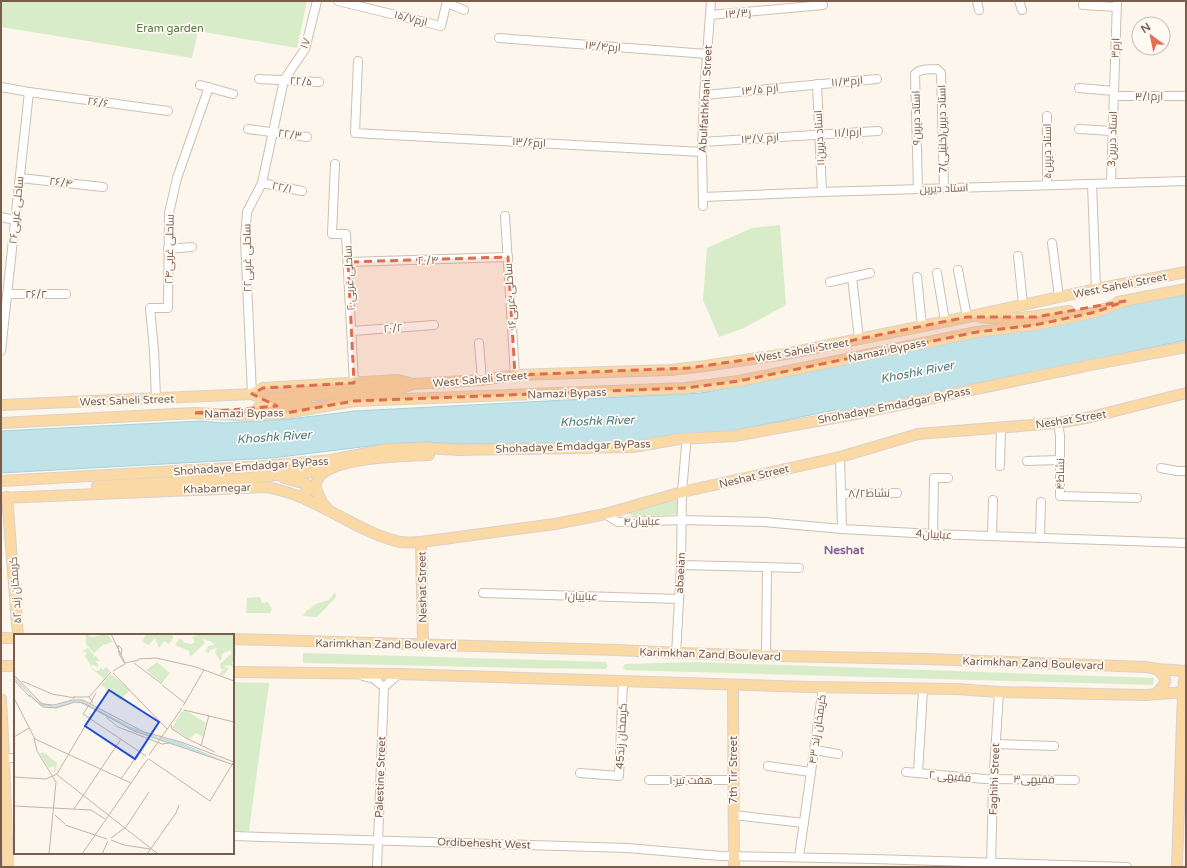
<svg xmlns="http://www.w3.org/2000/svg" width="1187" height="868" viewBox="0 0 1187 868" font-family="'Varela Round',Cairo,sans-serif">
	<rect width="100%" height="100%" fill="#fdf6ec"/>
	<g fill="#d8ecc9">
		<polygon points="1,1 307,1 297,48 198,31 192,58 1,27"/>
		<polygon points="780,225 786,305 744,328 719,337 703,300 707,248 752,228"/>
		<polygon points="677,500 678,514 637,517 623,512"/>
		<polygon points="335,592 336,597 317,617 303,616 306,611 318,603 329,600"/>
		<polygon points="260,597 262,603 268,602 272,609 270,613 246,613 247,598"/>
		<polygon points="303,653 606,662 608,666 606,669 523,668 303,663"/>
		<polygon points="694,662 1154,678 1153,685 625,670 623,667 625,664"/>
		<polygon points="233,682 269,683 249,831 233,831"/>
	</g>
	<polygon fill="#bfe3e8" stroke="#a5d3da" points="1186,293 1186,340 847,412 835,410 722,433 637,442 458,444 427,442 386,444 272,458 1,473 1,431 201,421 224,423 290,419 355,411 701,393 738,386 917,348 1100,315 1131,305"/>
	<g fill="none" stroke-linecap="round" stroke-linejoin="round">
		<g stroke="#d1beb0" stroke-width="10">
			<g id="minor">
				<polyline points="338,1 441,26 447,1"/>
				<polyline points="977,1 979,10"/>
				<polyline points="1019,1 1022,10"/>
				<polyline points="447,3 464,10"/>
				<polyline points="1083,5 1116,7"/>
				<polyline points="710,15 823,5"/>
				<polyline points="499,38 707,54"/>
				<polyline points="358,61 355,133 702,152"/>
				<polyline points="259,79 319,82"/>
				<polyline points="817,84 822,192"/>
				<polyline points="200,85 233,94"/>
				<polyline points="1,87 29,92 168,111"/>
				<polyline points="1079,88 1114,91"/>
				<polyline points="704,95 877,79"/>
				<polyline points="1114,96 1184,96"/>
				<polyline points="1047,116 1047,185"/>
				<polyline points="248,129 307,137"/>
				<polyline points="1079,129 1112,131"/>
				<polyline points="702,142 878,131"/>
				<polyline points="335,164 332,234 346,234 354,383"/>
				<polyline points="20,178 103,187"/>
				<polyline points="262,183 302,191"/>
				<polyline points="1111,183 1117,1"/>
				<polyline points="1092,184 1096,289"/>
				<path d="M918,189L915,74C920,68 930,70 937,69L941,73L944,188"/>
				<polyline points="703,197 822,192 1186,181"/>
				<polyline points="703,206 702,152 704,95 711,1"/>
				<polyline points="505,216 515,375"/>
				<polyline points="1,217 15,220"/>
				<polyline points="1052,243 1059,297"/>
				<polyline points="168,249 192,247"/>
				<polyline points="1018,256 1023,304"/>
				<polyline points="348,262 508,257"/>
				<polyline points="958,270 967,317"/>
				<polyline points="937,273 945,321"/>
				<polyline points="852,277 870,273"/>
				<polyline points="917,277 922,326"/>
				<polyline points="830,282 852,277 859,339"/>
				<polyline points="7,294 66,294"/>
				<polyline points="352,331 434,325"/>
				<polyline points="479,343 482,380"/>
				<polyline points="1,351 29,92"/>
				<polyline points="252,394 245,239 247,212 262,183 284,80 305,49 317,1"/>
				<polyline points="156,398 154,350 150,308 168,308 169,213 177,178 209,87"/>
				<polyline points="1058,423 1060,436 1060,496 1137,498"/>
				<polyline points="840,457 842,529"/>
				<polyline points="1027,461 1060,460"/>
				<polyline points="1000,466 1001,428"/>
				<polyline points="1161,468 1177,471 1186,471"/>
				<polyline points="842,494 897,493"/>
				<polyline points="605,514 618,522 682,520 764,522 842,529 933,534 1186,543"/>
				<polyline points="933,534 934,478 948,478"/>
				<polyline points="992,536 993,500"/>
				<polyline points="1040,538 1041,502"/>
				<polyline points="681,565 799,568"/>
				<polyline points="483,593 679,599"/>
				<polyline points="676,654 681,565 682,492 686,446"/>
				<polyline points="766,656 767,567"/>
				<polyline points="363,676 374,679 384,687"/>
				<polyline points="384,687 399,674"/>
				<polyline points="996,744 1054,746"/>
				<polyline points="815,750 838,754"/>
				<polyline points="4,758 15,758"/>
				<polyline points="768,766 811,772"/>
				<polyline points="906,772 985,779 1075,780"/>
				<polyline points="580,773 619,776 623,682"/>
				<polyline points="918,773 923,690"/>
				<polyline points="649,780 734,780"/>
				<polyline points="734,815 804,823"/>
				<polyline points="233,836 627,848 721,856 873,859 1127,867"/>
				<polyline points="799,857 823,687"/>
				<polyline points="377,867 384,687"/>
				<polyline points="991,867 993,786 999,692"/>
			</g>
		</g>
		<g stroke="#dad1cd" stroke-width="12">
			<g id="major">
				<polyline points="1118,302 1186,289"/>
				<path d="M980,317C1010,321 1039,316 1069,311"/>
				<polyline points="252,394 262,399 398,389 413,384 482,380 515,375 670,370 705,366 785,354 859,339 972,316 1096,289 1186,272"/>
				<polyline points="1,405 252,394 263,388 398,380 413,384"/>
				<polyline points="258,408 297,404 306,402"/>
				<polyline points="1,423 194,413 235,415 286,413 354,401 686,388 739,381 977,332 1035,325 1096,312 1125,301"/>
				<polyline points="284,478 306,484 309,490 301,497"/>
				<polyline points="1,481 263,466 331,460 388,449 425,448 459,450 633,447 679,439 734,436 856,414 1096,364 1186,347"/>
				<polyline points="97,486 233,479 314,472 332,468"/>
				<polyline points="7,497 18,635"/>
				<path d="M1,498L267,487C280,490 293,493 305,499C337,513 366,534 400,542C407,543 415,542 421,542L555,524L605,514L682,492L840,457L918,434L1058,423L1091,417L1186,393"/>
				<path d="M327,508L322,503L315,486C317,480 319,476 323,473C342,457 404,456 429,455"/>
				<polyline points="421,542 423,645"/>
				<polyline points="1,638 15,638"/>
				<path d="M233,639L617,650C720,656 824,657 928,659C1001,661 1074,664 1146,667L1157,669L1186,671"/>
				<polyline points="1,666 15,666"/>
				<polyline points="233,672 399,674 809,687 956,689 999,692 1145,695 1186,692"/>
				<polyline points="733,685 734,867"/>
				<path d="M1156,694C1166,682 1170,681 1157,669"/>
				<polyline points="1,699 4,758 8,867"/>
				<polyline points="1177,867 1183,692 1185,671"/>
			</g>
		</g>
		<use href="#minor" stroke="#fff" stroke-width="8"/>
		<use href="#major" stroke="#fbd9a5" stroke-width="10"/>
	</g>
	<path fill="#dc6d51" fill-opacity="0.2" stroke="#dc6d51" stroke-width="3" stroke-dasharray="8 5" stroke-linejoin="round" d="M508,257L515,375L689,368L785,354L967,317H1036L1125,301L1096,312L1035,325L977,332L739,381L686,388L354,401L286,413H194L277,406L252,394L263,388L354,383L348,262Z"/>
	<g text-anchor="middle" stroke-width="3.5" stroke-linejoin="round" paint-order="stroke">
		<g font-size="11" fill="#7a5c4d" stroke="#fffaf3">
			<text transform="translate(738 13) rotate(-5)" y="4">۱۳/۳ر</text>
			<text transform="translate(411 18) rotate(14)" y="4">ارم۱۵/۷</text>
			<text transform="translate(305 43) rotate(-71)" y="4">۱۷</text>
			<text transform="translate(603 46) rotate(5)" y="4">۱۳/۴ارم</text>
			<text transform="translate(1115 48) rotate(-88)" y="4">ارم۳</text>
			<text transform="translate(301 81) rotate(2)" y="4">۲۲/۵</text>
			<text transform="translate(847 81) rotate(-5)" y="4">۱۱/۳ارم</text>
			<text transform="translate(760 89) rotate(-6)" y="4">۱۳/۵ ارم</text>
			<text x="1149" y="100">۳/۱ارم</text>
			<text transform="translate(705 99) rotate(-87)" y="4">Abulfathkhani Street</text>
			<text transform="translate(98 102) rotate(8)" y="4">۲۶/۶</text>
			<text transform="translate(916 118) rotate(-91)" y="4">استاد دیرین۹</text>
			<text transform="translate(942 129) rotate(-91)" y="4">7استاد دیرین(خلیلی)</text>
			<text transform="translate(848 132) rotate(-3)" y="4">۱۱/۱ارم</text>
			<text transform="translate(290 134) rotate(7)" y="4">۲۲/۳</text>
			<text transform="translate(760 138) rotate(-4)" y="4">۱۳/۷ ارم</text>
			<text transform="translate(819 138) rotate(-93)" y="4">استاد دیرین۱۱</text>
			<text transform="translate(1112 139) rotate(-88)" y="4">3استاد دیرین</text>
			<text transform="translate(529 142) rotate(3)" y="4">۱۳/۶ارم</text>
			<text transform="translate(1047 151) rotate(-90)" y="4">استاد دیرین۵</text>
			<text transform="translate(61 182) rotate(6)" y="4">۲۶/۴</text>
			<text transform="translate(282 187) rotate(11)" y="4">۲۲/۱</text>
			<text transform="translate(944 188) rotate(-2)" y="4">استاد دیرین</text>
			<text transform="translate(16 210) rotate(-84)" y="4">ساحلی غربی۲۶</text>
			<text transform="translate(169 249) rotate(-89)" y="4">ساحلی غربی۲۴</text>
			<text transform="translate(247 258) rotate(-91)" y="4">ساحلی غربی۲۲</text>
			<text transform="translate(428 260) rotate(-2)" y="4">۲۰/۴</text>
			<text transform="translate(349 278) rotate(-93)" y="4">ساحلی غربی۲۰</text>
			<text transform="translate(1120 285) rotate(-11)" y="4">West Saheli Street</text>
			<text x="36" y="298">۲۶/۲</text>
			<text transform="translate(510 296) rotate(-94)" y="4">ساحلی غربی۱۶</text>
			<text transform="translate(393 328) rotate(-4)" y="4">۲۰/۲</text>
			<text transform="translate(802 350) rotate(-10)" y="4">West Saheli Street</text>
			<text transform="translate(887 350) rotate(-12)" y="4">Namazi Bypass</text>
			<text transform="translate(480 379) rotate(-5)" y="4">West Saheli Street</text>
			<text transform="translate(567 393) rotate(-2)" y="4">Namazi Bypass</text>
			<text transform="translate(127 400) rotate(-2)" y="4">West Saheli Street</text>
			<text transform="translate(894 405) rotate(-11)" y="4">Shohadaye Emdadgar ByPass</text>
			<text transform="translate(244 413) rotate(-1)" y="4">Namazi Bypass</text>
			<text transform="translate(1071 419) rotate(-9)" y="4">Neshat Street</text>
			<text transform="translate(573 446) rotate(-2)" y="4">Shohadaye Emdadgar ByPass</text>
			<text transform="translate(251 466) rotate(-4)" y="4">Shohadaye Emdadgar ByPass</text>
			<text transform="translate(1060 474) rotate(-89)" y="4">نشاط۴</text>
			<text transform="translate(754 476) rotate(-13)" y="4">Neshat Street</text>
			<text transform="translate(217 488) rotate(-2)" y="4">Khabarnegar</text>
			<text transform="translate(869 493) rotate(-1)" y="4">نشاط۸/۲</text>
			<text transform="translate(642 521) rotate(-1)" y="4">عباییان۴</text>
			<text transform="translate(934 534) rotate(3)" y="4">عباییان4</text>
			<text transform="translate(680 573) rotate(-87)" y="4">abaeian</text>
			<text transform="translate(422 587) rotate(-91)" y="4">Neshat Street</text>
			<text transform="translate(15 590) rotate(-94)" y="4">کریمخان زند ۵۲</text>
			<text transform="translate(581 596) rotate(1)" y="4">عباییان۱</text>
			<text transform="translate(386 644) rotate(1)" y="4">Karimkhan Zand Boulevard</text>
			<text transform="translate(710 654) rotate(2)" y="4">Karimkhan Zand Boulevard</text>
			<text transform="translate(1033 663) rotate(2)" y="4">Karimkhan Zand Boulevard</text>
			<text transform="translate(817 729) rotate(-82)" y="4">کریمخان زند ۴۳</text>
			<text transform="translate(621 736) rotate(-87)" y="4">کریمخان زند45</text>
			<text transform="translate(733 770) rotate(-90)" y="4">7th Tir Street</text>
			<text transform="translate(950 776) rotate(5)" y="4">۲ فقیهی</text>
			<text transform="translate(380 777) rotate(-88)" y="4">Palestine Street</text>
			<text transform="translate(994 779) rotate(-88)" y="4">Faghihi Street</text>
			<text transform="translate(1034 779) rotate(1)" y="4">فقیهی۳</text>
			<text x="691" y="784">۱۰هفت تیر</text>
			<text transform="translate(484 843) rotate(2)" y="4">Ordibehesht West</text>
		</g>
		<g font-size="11" fill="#537a41" stroke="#fffaf3">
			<text x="170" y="32">Eram garden</text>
		</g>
		<g font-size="12" font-style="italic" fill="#437c86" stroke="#fffaf3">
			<text transform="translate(917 372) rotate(-11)" y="4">Khoshk River</text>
			<text transform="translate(597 421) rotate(-2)" y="4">Khoshk River</text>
			<text transform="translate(274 437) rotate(-4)" y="4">Khoshk River</text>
		</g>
		<g font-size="12" font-weight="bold" fill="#846695" stroke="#fffaf3">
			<text x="844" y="554">Neshat</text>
		</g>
	</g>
	<g transform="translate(14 634)">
		<rect width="220" height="220" fill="#fdf6ec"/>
		<path d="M72,0L77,3L93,0L99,8L89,11L80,19L72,10ZM132,0H158L159,4L155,10L150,7L145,14L141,4L135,11L128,8ZM187,0H220V28L218,29L220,35L218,32L213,31L209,33L214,34L213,38L208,42L205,40L210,35H207L206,30L218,19L216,16L208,20L207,27L201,19L203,14L196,16L195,19L191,18L194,12L200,11L198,8L190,5V10L176,23L175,17L161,11L166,4L171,9L178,10L181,8L178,3ZM74,14L80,21L78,23L82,22L86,27H81L85,31L83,33L80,31L77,32L71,22L73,19L68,17ZM143,28L156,39L148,49L132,36ZM76,33L83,37L86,36V33L89,36L92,33L96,37L90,45ZM97,40L116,56L106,66L87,51ZM171,76L192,89L189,103L182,99L175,105L158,94L167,78ZM29,118L43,129L41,139L38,138H40V132L35,134L26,120Z" fill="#d8ecc9"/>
		<path d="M0,42L23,67L40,72L55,67L68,66L115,92L144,103L163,107L220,131L119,96L63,67L42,74L27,72L0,45Z" fill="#bfe3e8"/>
		<path fill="none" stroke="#c5b3a7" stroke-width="1" d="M97,0L111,29L125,26M124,25L142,24L182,33L220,47M120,29L148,50M99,37L111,30L105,20L104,11L108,15L107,21M99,39L153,95M0,41L28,70L40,71L58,66H69L130,98L167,108L220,128M0,46L16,63M8,47L38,60L61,64M148,51L171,69M15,61L29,73L42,74L61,68L69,69L120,97L220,131M59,63H75M0,64L21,105L117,149M79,69L75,63L97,38M76,70L82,59M75,71L69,80L132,122M169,72L190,36M170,76L220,88M92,83L104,93L148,110L155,109M157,91L158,95L172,104L201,118M0,103L15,94M20,104L23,117L42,148L35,220M187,112L195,81M135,121L168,74M135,125L196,167L219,129M124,138L134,125M42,140L144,220M0,143L32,145L43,140L77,82M107,145L126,117M0,172L77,176L91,185M60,175L107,105M41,181L51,190M51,191L93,205M97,204L112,193L135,158M97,206L110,211L136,215M68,220L126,136M88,220L94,207M133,220L162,179L165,171"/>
		<path fill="#1d4ed8" fill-opacity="0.15" stroke="#1d4ed8" stroke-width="2" d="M95,56L145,88L121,125L71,92Z"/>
		<rect width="220" height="220" fill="none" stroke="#7a5c4d" stroke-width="2"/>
	</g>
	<rect width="1187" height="868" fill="none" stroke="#7a5c4d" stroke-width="4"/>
	<g transform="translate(1151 36) rotate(327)"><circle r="19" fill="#fffaf3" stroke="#cabbb1"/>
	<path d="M0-3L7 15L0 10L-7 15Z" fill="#e76f51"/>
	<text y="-6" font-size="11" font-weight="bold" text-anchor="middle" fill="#7a5c4d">N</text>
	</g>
</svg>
